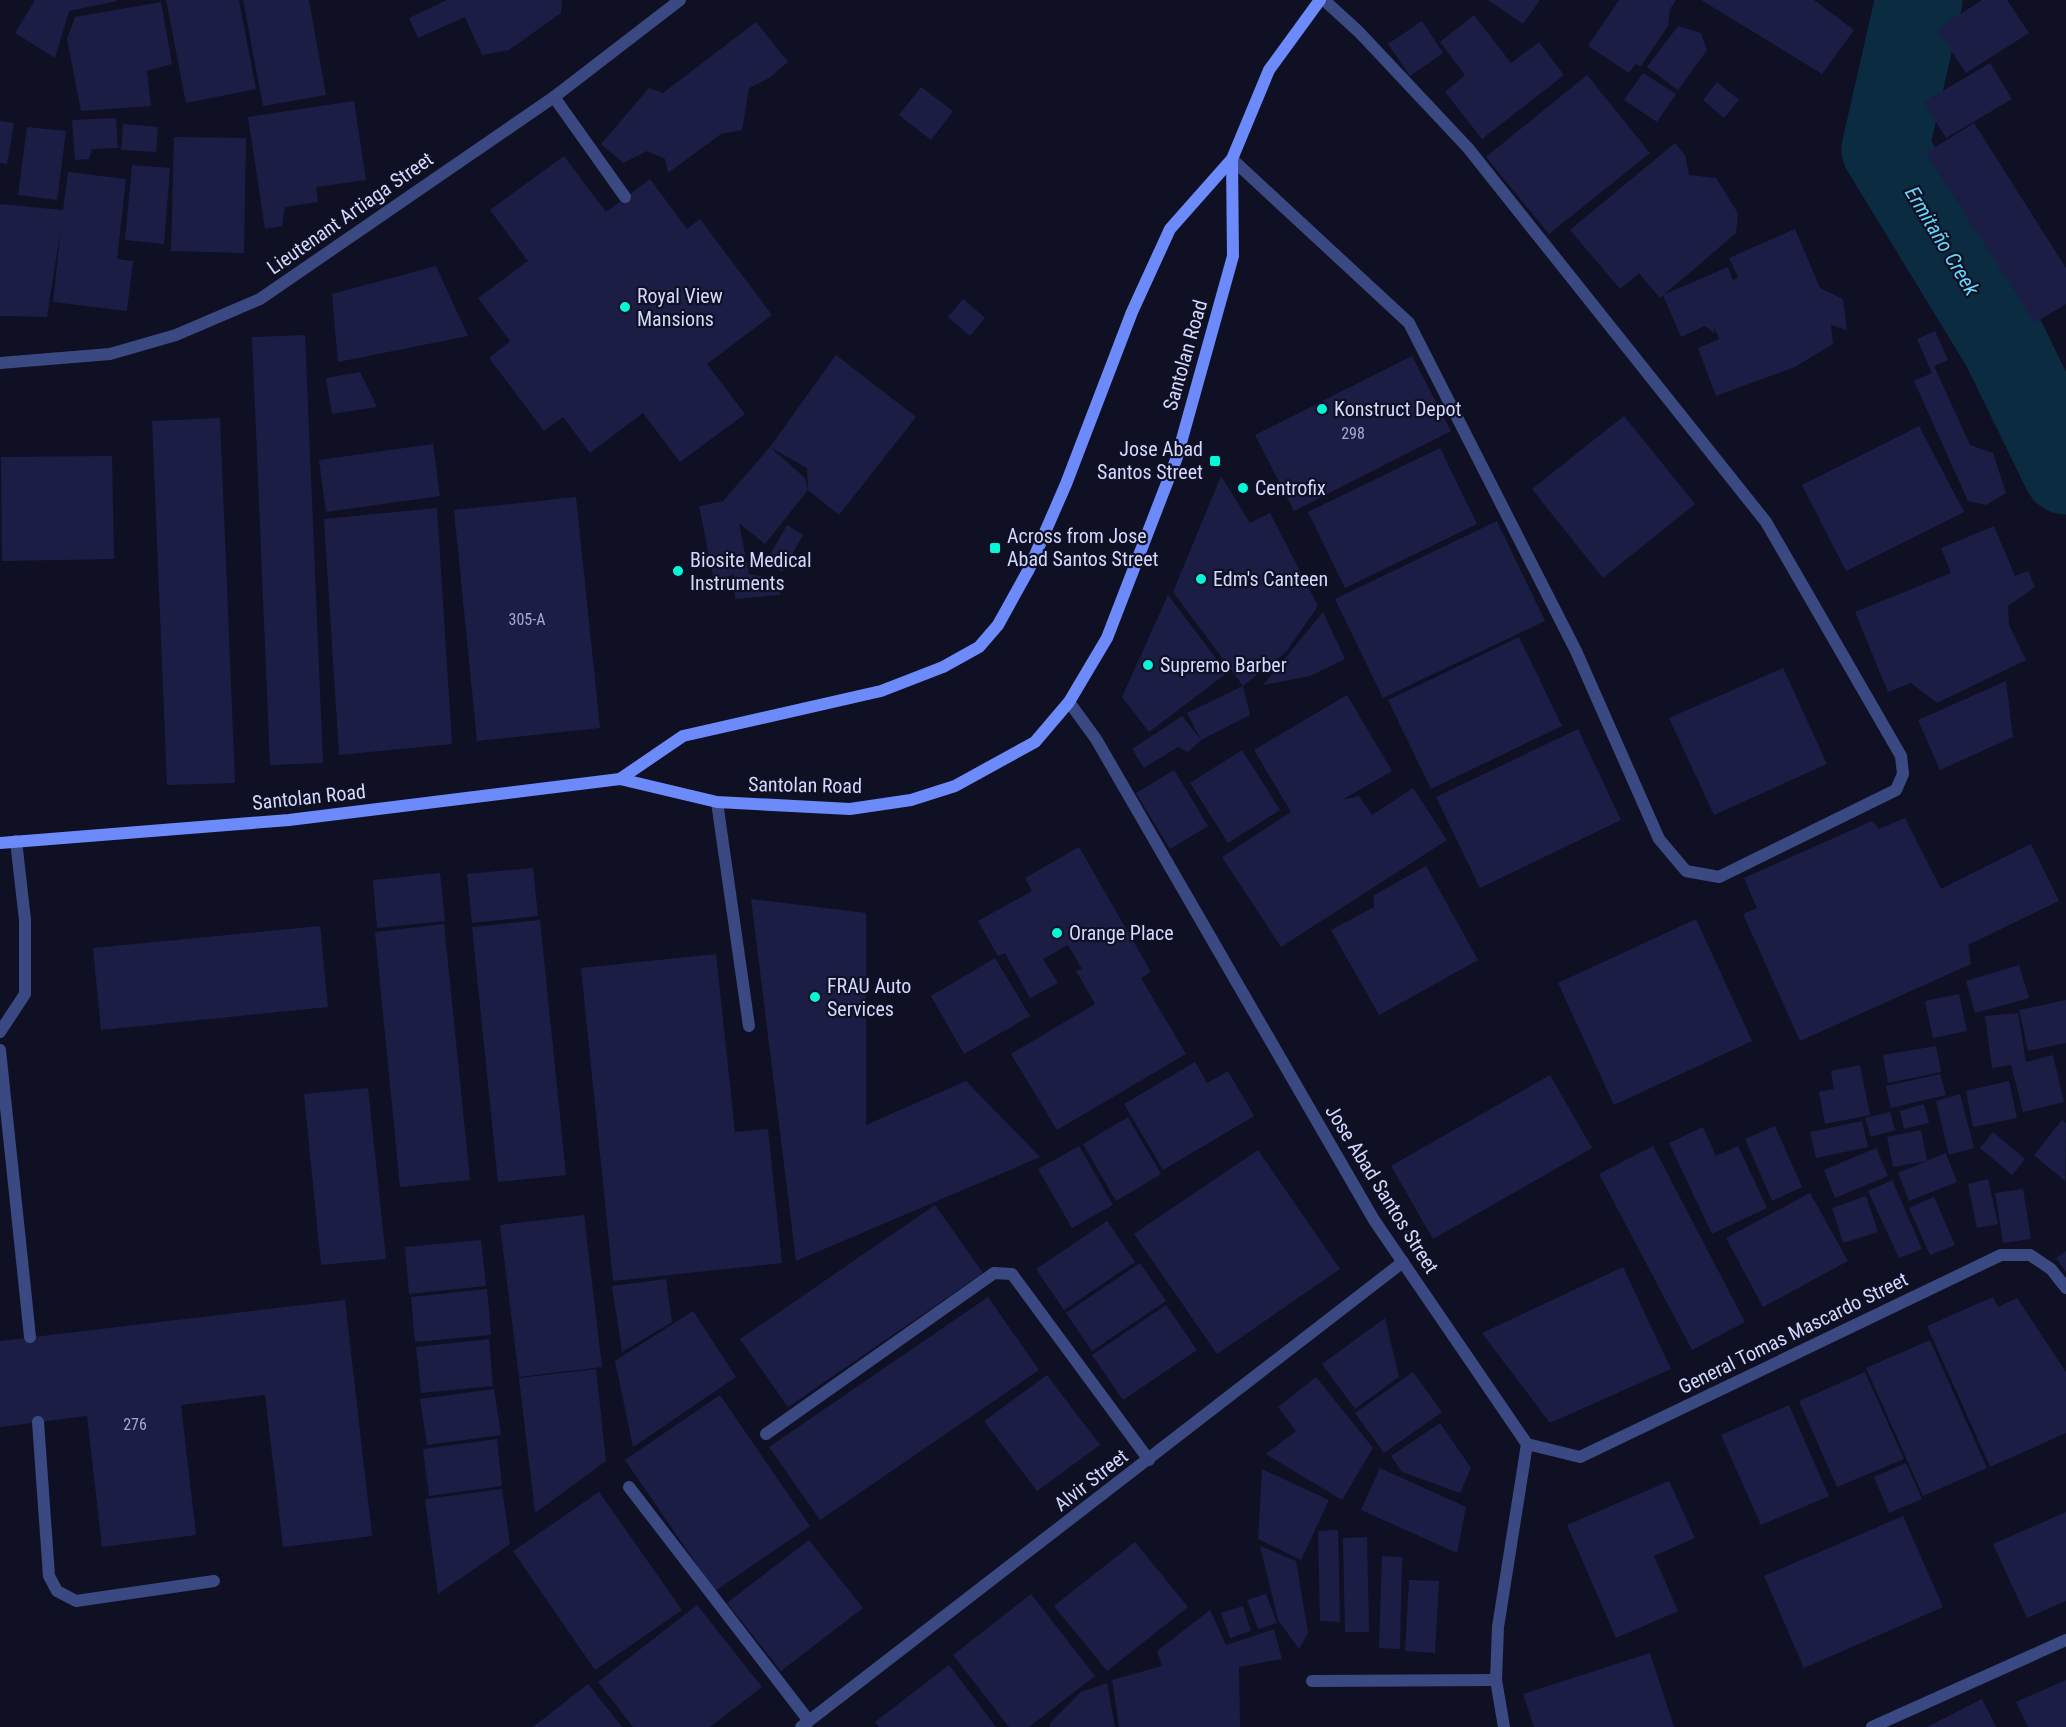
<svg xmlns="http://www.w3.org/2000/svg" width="2066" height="1727" viewBox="0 0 2066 1727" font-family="'Roboto Condensed',sans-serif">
	<rect width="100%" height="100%" fill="#0f1024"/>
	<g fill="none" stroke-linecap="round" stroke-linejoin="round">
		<polyline stroke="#0b2b41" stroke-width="87" points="1919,0 1885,149 2004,344 2066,471"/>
	</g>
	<g fill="#1c1d44">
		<polygon points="35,0 117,0 117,1 69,11 55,58 15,33"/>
		<polygon points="166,0 239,0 256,89 186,103"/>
		<polygon points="243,0 309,0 326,95 263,106"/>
		<polygon points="447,0 562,0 561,13 509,50 482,55 465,17 418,38 409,18"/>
		<polygon points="1488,0 1540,0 1523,24"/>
		<polygon points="1619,0 1676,0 1670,9 1668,26 1641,66 1635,64 1629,73 1588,46"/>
		<polygon points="1701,0 1814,0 1854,30 1822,74"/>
		<polygon points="1982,0 2007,0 2029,33 1966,73 1937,29"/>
		<polygon points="161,2 172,64 147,71 151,106 81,111 67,39 75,17"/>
		<polygon points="1474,15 1511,63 1539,42 1564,75 1482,139 1445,92 1465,75 1440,42"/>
		<polygon points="1422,21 1443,53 1410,76 1388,44"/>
		<polygon points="756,22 788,62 769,78 749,88 742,130 721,134 668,173 665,159 647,151 623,163 601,144 649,88 663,93"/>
		<polygon points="1678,26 1701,33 1707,50 1678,90 1647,67"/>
		<polygon points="1990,63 2012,99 1946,138 1924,102"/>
		<polygon points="1643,73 1676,94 1657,122 1624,100"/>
		<polygon points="1587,75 1650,153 1549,234 1486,157"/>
		<polygon points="1717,82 1739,100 1724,118 1703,100"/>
		<polygon points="921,87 953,111 931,140 899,115"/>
		<polygon points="354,101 366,180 316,187 318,202 285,207 282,226 265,229 248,117"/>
		<polygon points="116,118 118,148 92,149 89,159 75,160 72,120"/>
		<polygon points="0,121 14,123 7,164 0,163"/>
		<polygon points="1974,123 2066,268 2066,304 2035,323 1926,153"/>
		<polygon points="123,124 158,127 156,152 121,150"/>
		<polygon points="27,127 66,131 57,200 18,195"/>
		<polygon points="174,137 246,138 244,253 171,251"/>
		<polygon points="1675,143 1685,155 1689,175 1716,178 1738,213 1736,233 1660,298 1639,273 1620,289 1570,230"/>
		<polygon points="564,156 606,212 650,179 687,229 700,219 772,315 707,364 745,414 680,462 643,413 590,453 563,417 544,431 489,358 510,341 478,298 528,261 490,210"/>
		<polygon points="132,165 170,168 164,244 125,240"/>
		<polygon points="68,172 126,179 117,259 133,261 127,311 53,302 61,227 47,317 0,316 0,204 63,210"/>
		<polygon points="1795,229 1820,288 1843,299 1847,330 1831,325 1833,344 1795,367 1716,396 1698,348 1719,339 1714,327 1715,334 1705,326 1681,337 1663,295 1728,267 1733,280 1738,277 1729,258"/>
		<polygon points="436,266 468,336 338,362 332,294"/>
		<polygon points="963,299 985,318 970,336 948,317"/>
		<polygon points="1935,331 1948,360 1934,366 1970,445 1993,453 2006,493 1986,505 1968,501 1914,381 1932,373 1917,339"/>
		<polygon points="305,335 323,763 270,765 252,337"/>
		<polygon points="836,355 916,417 839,515 808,490 807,468 770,447"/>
		<polygon points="1412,356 1451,431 1294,511 1255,435"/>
		<polygon points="360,372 377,407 332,414 326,378"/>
		<polygon points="1624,416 1695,504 1603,578 1532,489"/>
		<polygon points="220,418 235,783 167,785 152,421"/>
		<polygon points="1919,426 1964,512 1846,571 1802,485"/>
		<polygon points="433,444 440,496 326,512 319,460"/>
		<polygon points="770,447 805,478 808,490 765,544 739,523 749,574 783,580 780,595 735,599 734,574 714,581 699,506 723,501"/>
		<polygon points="1440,448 1477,524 1345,588 1308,512"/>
		<polygon points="112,456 114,559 2,561 1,457"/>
		<polygon points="1221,476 1250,523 1270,513 1318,606 1286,652 1243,686 1173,592"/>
		<polygon points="576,497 600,728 477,741 454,510"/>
		<polygon points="437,508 452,744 339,755 324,519"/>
		<polygon points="1497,521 1545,621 1383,698 1335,599"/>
		<polygon points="787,525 803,535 782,572 766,562"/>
		<polygon points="1994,526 2015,576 2028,571 2035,587 2008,606 2009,625 2026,660 1937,703 1911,683 1888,692 1855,612 1951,573 1941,548"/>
		<polygon points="1168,595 1227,673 1149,732 1122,697"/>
		<polygon points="1323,612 1345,659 1310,676 1263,685"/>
		<polygon points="1519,637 1562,726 1431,789 1388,700"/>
		<polygon points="1783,668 1827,764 1714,815 1669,718"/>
		<polygon points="2006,681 2013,737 1940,770 1918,720"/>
		<polygon points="1243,686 1250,715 1201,740 1188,752 1178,747 1144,768 1132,749 1182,716 1201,740 1187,713"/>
		<polygon points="1347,695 1392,771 1342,800 1359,796 1372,815 1413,788 1447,840 1281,947 1222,857 1291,812 1254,750"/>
		<polygon points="1578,729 1621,820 1480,888 1436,797"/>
		<polygon points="1242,750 1280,810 1228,843 1190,783"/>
		<polygon points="1174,770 1208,826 1170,849 1136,793"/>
		<polygon points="1905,818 1941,889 2031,844 2059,901 1968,945 1971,964 1800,1041 1743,914 1757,908 1744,878 1872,821 1879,829"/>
		<polygon points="1079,847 1151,972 1141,978 1186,1054 1057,1130 1011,1054 1095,1004 1076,971 1082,969 1068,945 1043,959 1058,983 1030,998 1005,953 998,956 978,921 1032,891 1025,878"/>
		<polygon points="1426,866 1478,960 1379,1015 1331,930 1374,907 1374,895"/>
		<polygon points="533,868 538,916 472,923 467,874"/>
		<polygon points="440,873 445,921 377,928 373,880"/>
		<polygon points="751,899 866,913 866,1125 966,1081 1040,1157 796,1261"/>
		<polygon points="1696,919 1752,1041 1614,1105 1558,983"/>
		<polygon points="540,920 566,1175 498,1182 472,927"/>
		<polygon points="444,924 470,1180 400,1187 375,932"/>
		<polygon points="320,926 328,1007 101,1030 93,948"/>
		<polygon points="716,954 735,1132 768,1129 782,1263 613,1281 581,968"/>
		<polygon points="995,958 1030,1016 964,1054 931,996"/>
		<polygon points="2019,965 2029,998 1975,1013 1966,981"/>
		<polygon points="1959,994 1967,1031 1933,1038 1925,1001"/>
		<polygon points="2066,1000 2066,1043 2028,1051 2019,1010"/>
		<polygon points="2018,1013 2026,1062 2053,1055 2064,1102 2023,1112 2011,1065 1992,1068 1985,1016"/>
		<polygon points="1936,1046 1941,1072 1888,1083 1883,1055"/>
		<polygon points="1195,1062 1207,1083 1228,1071 1254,1116 1163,1170 1124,1104"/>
		<polygon points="1860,1065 1870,1115 1825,1124 1819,1092 1834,1089 1831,1071"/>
		<polygon points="1940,1074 1946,1095 1891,1108 1886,1086"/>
		<polygon points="1550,1075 1592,1148 1433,1239 1391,1166"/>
		<polygon points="2009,1081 2017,1118 1973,1127 1966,1091"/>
		<polygon points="368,1088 386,1259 321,1265 304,1094"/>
		<polygon points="1960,1094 1974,1148 1949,1155 1936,1101"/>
		<polygon points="1924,1104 1929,1123 1904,1129 1900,1111"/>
		<polygon points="1890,1112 1895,1130 1871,1137 1865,1118"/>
		<polygon points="1128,1117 1161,1174 1116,1201 1083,1144"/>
		<polygon points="2062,1120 2066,1123 2065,1181 2034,1155"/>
		<polygon points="1862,1121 1868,1147 1816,1158 1810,1132"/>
		<polygon points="1775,1126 1802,1187 1772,1201 1745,1139"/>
		<polygon points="1703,1127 1716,1156 1738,1146 1767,1208 1712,1234 1669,1143"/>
		<polygon points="1921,1130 1927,1161 1893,1167 1887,1137"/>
		<polygon points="1993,1132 2025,1159 2012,1175 1980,1148"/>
		<polygon points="1079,1146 1113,1205 1072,1228 1038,1169"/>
		<polygon points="1653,1146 1745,1322 1692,1350 1599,1174"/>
		<polygon points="1876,1148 1888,1176 1835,1198 1824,1170"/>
		<polygon points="1258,1150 1340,1269 1217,1354 1134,1234"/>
		<polygon points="1946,1153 1957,1182 1909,1201 1898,1173"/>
		<polygon points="1988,1179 1998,1224 1977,1228 1968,1184"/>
		<polygon points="1892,1180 1922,1249 1899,1258 1868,1191"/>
		<polygon points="2023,1189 2031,1239 2003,1243 1995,1193"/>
		<polygon points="1810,1193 1848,1261 1763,1307 1726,1238"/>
		<polygon points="1866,1196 1878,1232 1843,1243 1832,1208"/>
		<polygon points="1934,1197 1955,1245 1930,1255 1909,1208"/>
		<polygon points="935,1205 983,1273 788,1407 740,1339"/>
		<polygon points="584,1215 602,1367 519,1377 500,1225"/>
		<polygon points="1107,1221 1135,1262 1064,1310 1036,1269"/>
		<polygon points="481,1240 486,1286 409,1294 405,1247"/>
		<polygon points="2066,1251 2066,1272 2056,1258"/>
		<polygon points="1140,1263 1166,1301 1092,1351 1066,1313"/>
		<polygon points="1623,1267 1671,1369 1550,1423 1482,1333"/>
		<polygon points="666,1279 672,1322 622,1352 612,1286"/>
		<polygon points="487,1289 491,1335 415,1342 411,1297"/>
		<polygon points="988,1297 1039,1370 820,1520 769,1447"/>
		<polygon points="1993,1297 1998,1307 2017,1298 2066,1372 2066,1433 1990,1467 1927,1326"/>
		<polygon points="345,1300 372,1536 283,1547 265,1395 181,1405 196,1535 102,1547 87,1416 0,1427 0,1341"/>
		<polygon points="1166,1305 1197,1350 1123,1400 1092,1355"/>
		<polygon points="693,1311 736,1377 633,1447 615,1361"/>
		<polygon points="1385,1318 1399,1377 1355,1409 1322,1364"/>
		<polygon points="489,1339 493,1386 421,1393 416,1347"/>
		<polygon points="1930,1340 1987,1468 1923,1496 1866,1368"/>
		<polygon points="596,1369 606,1461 535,1513 519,1378"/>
		<polygon points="1413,1372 1442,1412 1384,1453 1355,1413"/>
		<polygon points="1865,1372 1904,1459 1837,1487 1799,1401"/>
		<polygon points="1047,1375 1100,1445 1037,1491 984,1421"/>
		<polygon points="1316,1377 1373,1448 1342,1500 1266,1454 1296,1431 1278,1407"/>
		<polygon points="494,1389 501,1435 427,1445 420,1399"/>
		<polygon points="720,1395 810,1526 715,1591 625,1460"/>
		<polygon points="1789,1405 1829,1496 1761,1525 1721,1435"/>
		<polygon points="1440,1423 1471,1468 1460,1493 1402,1472 1391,1456"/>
		<polygon points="497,1439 502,1486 429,1496 423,1449"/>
		<polygon points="1906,1463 1922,1499 1889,1513 1874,1477"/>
		<polygon points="1380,1468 1466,1507 1457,1553 1361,1510"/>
		<polygon points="1262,1469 1329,1500 1301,1560 1258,1539"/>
		<polygon points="1669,1481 1695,1538 1654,1556 1678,1611 1616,1638 1567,1525"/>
		<polygon points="502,1489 510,1544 438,1594 425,1499"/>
		<polygon points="599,1492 682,1610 595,1670 513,1551"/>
		<polygon points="2066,1512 2066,1601 2027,1618 1993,1544"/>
		<polygon points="1903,1516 1943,1607 1804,1668 1764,1576"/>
		<polygon points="1338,1530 1340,1622 1320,1621 1318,1531"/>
		<polygon points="1367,1537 1369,1632 1345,1632 1343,1538"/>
		<polygon points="809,1540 863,1608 781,1671 727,1603"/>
		<polygon points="1135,1542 1188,1607 1107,1671 1054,1606"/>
		<polygon points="1260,1546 1296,1561 1308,1633 1299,1649 1278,1620"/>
		<polygon points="1382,1556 1402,1557 1400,1649 1379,1648"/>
		<polygon points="1409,1580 1439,1581 1435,1653 1405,1651"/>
		<polygon points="1031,1594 1095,1676 1029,1727 1009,1727 953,1655"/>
		<polygon points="1266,1594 1277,1623 1258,1629 1247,1600"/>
		<polygon points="697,1605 762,1687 710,1727 633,1727 598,1682"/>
		<polygon points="1243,1606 1251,1631 1230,1638 1221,1613"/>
		<polygon points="1210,1610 1226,1645 1274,1629 1282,1659 1239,1667 1240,1727 1119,1727 1112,1680 1162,1666 1157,1651"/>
		<polygon points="1650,1653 1674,1727 1534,1727 1523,1694"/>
		<polygon points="949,1665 996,1727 879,1727 875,1722"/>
		<polygon points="2066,1680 2066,1727 2028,1727 2016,1702"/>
		<polygon points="1107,1683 1115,1727 1050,1727 1050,1723 1081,1692"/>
		<polygon points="588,1684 622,1727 533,1727"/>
		<polygon points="1982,1699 1996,1727 1927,1727"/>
	</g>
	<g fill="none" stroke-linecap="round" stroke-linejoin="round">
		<g stroke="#3b4982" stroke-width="12">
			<polyline points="554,97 625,197"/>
			<polyline points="1232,159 1409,323 1576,651 1659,839 1686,871 1719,877 1896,790 1903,774 1901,756 1766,522 1468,148 1359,32 1324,0"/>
			<polyline points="717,802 749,1026"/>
			<polyline points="0,1032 25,994 25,920 16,841"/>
			<polyline points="0,1050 30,1337"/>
			<polyline points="38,1422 49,1576 57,1591 76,1601 214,1581"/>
			<polyline points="766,1434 994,1273 1012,1274 1149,1460"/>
			<polyline points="629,1487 809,1721"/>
			<polyline points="1312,1681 1496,1680"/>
		</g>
		<g stroke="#3b4982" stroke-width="12">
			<polyline points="1527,1444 1580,1457 2001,1255 2030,1255 2051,1269 2066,1288"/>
			<polyline points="801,1727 1403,1262"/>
			<polyline points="1872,1727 2066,1640"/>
		</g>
		<g stroke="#3b4982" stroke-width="12">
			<polyline points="0,363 110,354 176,335 260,299 554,97 680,0"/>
			<polyline points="1069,702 1096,739 1374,1220 1527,1444 1498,1627 1496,1680 1504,1727"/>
		</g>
		<g stroke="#6d8afb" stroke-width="12">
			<polyline points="620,779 683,736 881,691 943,667 979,647 998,625 1029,569 1066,484 1132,312 1170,229 1232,159 1269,70 1320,0"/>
			<polyline points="0,843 289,820 620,779 717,802 850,809 911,800 955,786 1035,742 1069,702 1107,638 1177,457 1233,256 1232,159"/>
		</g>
	</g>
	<g fill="#07f6d8" stroke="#0f1024" stroke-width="2">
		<circle cx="625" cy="307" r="6"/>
		<circle cx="1322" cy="409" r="6"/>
		<rect x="1209" y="455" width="12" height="12" rx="3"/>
		<circle cx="1243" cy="488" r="6"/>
		<rect x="989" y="542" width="12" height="12" rx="3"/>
		<circle cx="678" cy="571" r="6"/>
		<circle cx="1201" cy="579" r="6"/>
		<circle cx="1148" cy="665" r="6"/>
		<circle cx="1057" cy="933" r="6"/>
		<circle cx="815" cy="997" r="6"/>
	</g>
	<g text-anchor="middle" stroke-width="4.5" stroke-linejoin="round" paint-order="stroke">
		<g font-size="16" fill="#a5a9d0">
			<text x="1353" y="439">298</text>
			<text x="527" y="625">305-A</text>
			<text x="135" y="1430">276</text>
		</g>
		<g font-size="20" fill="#d3d8fe" stroke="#0f1024">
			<text transform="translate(350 213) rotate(-35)" y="7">Lieutenant Artiaga Street</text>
			<text transform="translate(1185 355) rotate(-74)" y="7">Santolan Road</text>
			<text transform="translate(805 785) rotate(1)" y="7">Santolan Road</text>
			<text transform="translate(309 797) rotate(-6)" y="7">Santolan Road</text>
			<text transform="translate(1382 1189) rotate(58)" y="7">Jose Abad Santos Street</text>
			<text transform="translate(1793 1333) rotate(-26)" y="7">General Tomas Mascardo Street</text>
			<text transform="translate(1091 1480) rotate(-38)" y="7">Alvir Street</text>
		</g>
		<g font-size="20" fill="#d3d8fe" stroke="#0f1024" text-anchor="start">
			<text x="637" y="303">Royal View<tspan x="637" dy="23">Mansions</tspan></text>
			<text x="1334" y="416">Konstruct Depot</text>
			<text x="1203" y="456" text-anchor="end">Jose Abad<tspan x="1203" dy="23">Santos Street</tspan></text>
			<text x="1255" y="495">Centrofix</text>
			<text x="1007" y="543">Across from Jose<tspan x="1007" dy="23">Abad Santos Street</tspan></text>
			<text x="690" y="567">Biosite Medical<tspan x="690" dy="23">Instruments</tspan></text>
			<text x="1213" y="586">Edm's Canteen</text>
			<text x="1160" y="672">Supremo Barber</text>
			<text x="1069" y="940">Orange Place</text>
			<text x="827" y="993">FRAU Auto<tspan x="827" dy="23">Services</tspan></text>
		</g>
		<g font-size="21" font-style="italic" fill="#64d7fb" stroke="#0f1024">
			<text transform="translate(1942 241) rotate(59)" y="7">Ermitaño Creek</text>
		</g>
	</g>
</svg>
